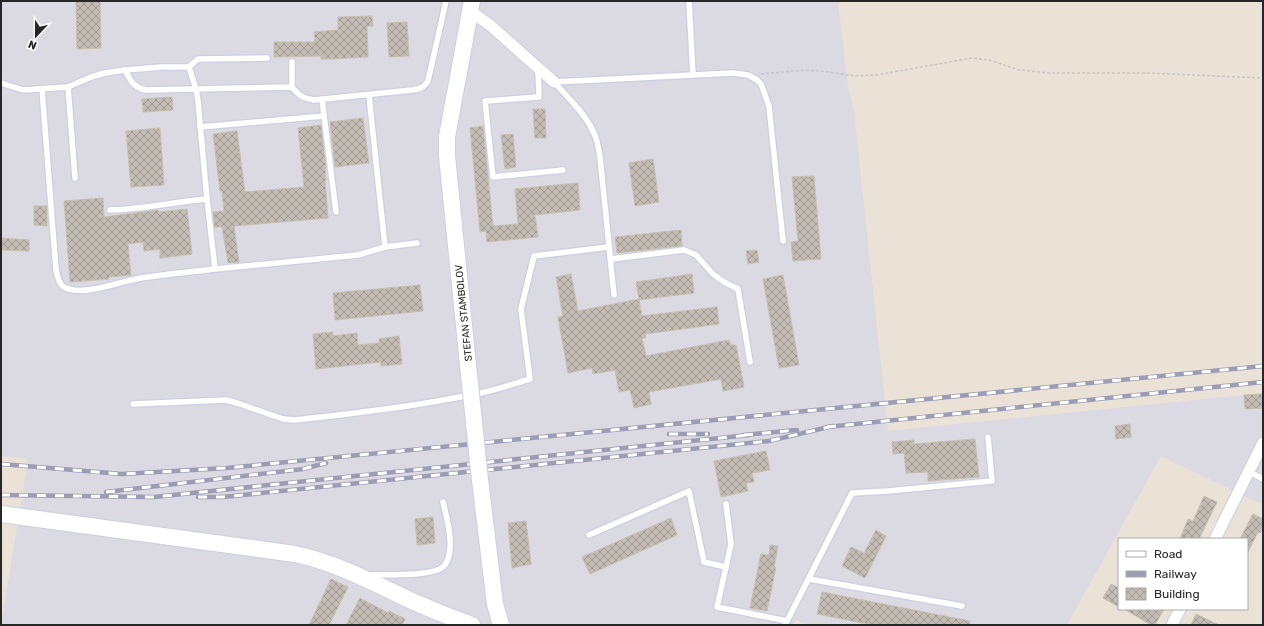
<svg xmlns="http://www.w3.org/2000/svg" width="1264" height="626" viewBox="0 0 1264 626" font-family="Rubik,sans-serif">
	<defs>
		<pattern id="building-cross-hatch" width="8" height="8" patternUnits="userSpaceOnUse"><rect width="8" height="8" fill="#c2bcb4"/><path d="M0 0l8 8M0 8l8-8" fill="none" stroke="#9e9992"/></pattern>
	</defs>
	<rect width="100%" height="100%" fill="#ebe2d7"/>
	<polygon fill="#dbd9e2" points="1,1 838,1 848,86 854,110 888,431 1263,393 1263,505 1161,456 1067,625 808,625 796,620 793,625 1,625 28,459 1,456"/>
	<g fill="url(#building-cross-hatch)" stroke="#c6bfb1">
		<polygon points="76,1 100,1 101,48 77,49"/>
		<polygon points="372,16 373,26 367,26 368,57 332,59 321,59 321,56 274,57 274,42 315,42 314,32 338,30 338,17"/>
		<polygon points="407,22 409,56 389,57 387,23"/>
		<polygon points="172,97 173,110 143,112 142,99"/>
		<polygon points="533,109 545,109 546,138 535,138"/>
		<polygon points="363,118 369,163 335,167 330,122"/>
		<polygon points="321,125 326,168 325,168 326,180 325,180 328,218 234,226 239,262 228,263 222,227 214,227 213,212 224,211 222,191 220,191 213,134 237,131 245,192 304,187 298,128"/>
		<polygon points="483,126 493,226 518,224 515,189 578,183 580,210 535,215 538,237 487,242 486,231 480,232 470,128"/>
		<polygon points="160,128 164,185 131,187 126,131"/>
		<polygon points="513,134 516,167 505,169 501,135"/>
		<polygon points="653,159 659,202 635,206 629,163"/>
		<polygon points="814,176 821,259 793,261 791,242 798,241 792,177"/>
		<polygon points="103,198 104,217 158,210 159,212 187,209 192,254 160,258 160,249 144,251 143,242 128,244 131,275 109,277 109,279 70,282 64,201"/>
		<polygon points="34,206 47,206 47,226 34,225"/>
		<polygon points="681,230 682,246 617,253 615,237"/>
		<polygon points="1,238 29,240 29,251 1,250"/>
		<polygon points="757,250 759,262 748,264 746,251"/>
		<polygon points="571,274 578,311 639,299 636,282 692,274 694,293 639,300 642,316 717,307 719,324 645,334 646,338 642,338 646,356 729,340 731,345 736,345 744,387 723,391 721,379 649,392 651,404 634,408 630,390 619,392 615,370 593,374 592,368 568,373 558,317 563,316 556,277"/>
		<polygon points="783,275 799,365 779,368 763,279"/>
		<polygon points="420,285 423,311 335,320 333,293"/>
		<polygon points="333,332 333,336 357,333 358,345 379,343 379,339 399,336 402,364 381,366 381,362 316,369 313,334"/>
		<polygon points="1263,394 1263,408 1245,409 1244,395"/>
		<polygon points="1130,424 1131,437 1116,439 1115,426"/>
		<polygon points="975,439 979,477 928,481 928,472 906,473 904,453 893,454 892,442 914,440 914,444"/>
		<polygon points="766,451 770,470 752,473 754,482 746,483 748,491 721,497 714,461"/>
		<polygon points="1204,496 1217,502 1199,539 1180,539 1188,519 1193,521"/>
		<polygon points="1253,514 1263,519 1263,527 1260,533 1258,532 1247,554 1247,539 1240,539"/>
		<polygon points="433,517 435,543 417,545 415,519"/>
		<polygon points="671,518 677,535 590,574 582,557"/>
		<polygon points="526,521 531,564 512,568 508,523"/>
		<polygon points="876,530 886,536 865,578 842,566 851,547 864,553"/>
		<polygon points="770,545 778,546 774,567 776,567 774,577 767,611 750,608 761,554 769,555"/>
		<polygon points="331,579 348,587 329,625 309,625"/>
		<polygon points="1111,584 1119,588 1119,607 1103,598"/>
		<polygon points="822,592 970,621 969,625 873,625 817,614"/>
		<polygon points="360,598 388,613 389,611 405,619 402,625 346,625"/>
		<polygon points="1124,609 1164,609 1155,625 1151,625"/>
		<polygon points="1196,614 1219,625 1191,625"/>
	</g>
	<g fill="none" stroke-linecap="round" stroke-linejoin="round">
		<g stroke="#ccd0e1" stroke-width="8">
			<g id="lane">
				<polyline points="689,1 693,75"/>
				<polyline points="189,67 196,89 198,101 207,199 215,269 358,255 385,247 417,243"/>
				<polyline points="538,69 539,97 485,101 493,177 563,170"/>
				<path d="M125,70C131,81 132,86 145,90L292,87C299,96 303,98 314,100L412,90C419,89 424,88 428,81L446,1"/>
				<polyline points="554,82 733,73 748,75 757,80 761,84 769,106 783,241"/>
				<path d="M554,82C569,99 588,116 596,138C598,144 599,151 600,157L614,295"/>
				<polyline points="1,83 23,90 68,87 91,77 105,73 125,70 162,67 189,67 198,59 267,58"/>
				<polyline points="68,87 75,178"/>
				<polyline points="292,87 292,62"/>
				<path d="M42,89L56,270C58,278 59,287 69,289C87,295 122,281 141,278C165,274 190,272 215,269"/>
				<polyline points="369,95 385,247"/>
				<polyline points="322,99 336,212"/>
				<polyline points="200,127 324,116"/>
				<path d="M110,210C143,209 174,202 207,199"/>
				<polyline points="611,259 684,250 696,255 713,274 724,282 738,289 750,362"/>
				<path d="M133,404L226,400L240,404L283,419L295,420C357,413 419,406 480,393C497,390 513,384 530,379L521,309L534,256L609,247"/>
				<polyline points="1248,471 1263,479"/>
				<polyline points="589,535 689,491 704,562 726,567 717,607 787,621"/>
				<polyline points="726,567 731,544 726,504"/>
				<path d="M367,575C384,574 431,577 443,567C457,554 447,518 443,502"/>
				<polyline points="809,579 962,606"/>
				<polyline points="785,625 852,493 888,491 992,481 988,437"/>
			</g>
		</g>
		<g stroke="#ccd0e1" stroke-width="13">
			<g id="street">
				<polyline points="470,11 491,26 554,82"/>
				<polyline points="1215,539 1263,443"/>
				<polyline points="1172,625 1180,609"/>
			</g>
		</g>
		<g stroke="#ccd0e1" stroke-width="18">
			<g id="secondary">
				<polyline points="468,365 447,156 447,137 472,1"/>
				<polyline points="480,480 495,604 501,625"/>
				<path d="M1,514L295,554C337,563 374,583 412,601C432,610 452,618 472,625"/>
			</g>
		</g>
		<polyline stroke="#c7c7c7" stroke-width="1.5" stroke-dasharray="3 2" stroke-linecap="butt" points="761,74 806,70 829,72 855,76 876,75 972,58 989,60 1019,70 1051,73 1147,73 1263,78"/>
		<use href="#lane" stroke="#fff" stroke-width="5.5"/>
		<use href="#street" stroke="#fff" stroke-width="11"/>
		<use href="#secondary" stroke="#fff" stroke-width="16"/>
		<g stroke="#9a9db3" stroke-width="4.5">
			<g id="rail">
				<polyline points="827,427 1263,382"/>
				<polyline points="669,434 708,434"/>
				<polyline points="744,435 797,430"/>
				<polyline points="1,464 122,474 227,468 1263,366"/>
				<polyline points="106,492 303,469 326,463"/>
				<polyline points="1,495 154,497 749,435"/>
				<polyline points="198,497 223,497 769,441 833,426"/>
			</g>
		</g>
		<use href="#rail" stroke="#fff" stroke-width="3" stroke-dasharray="9" stroke-linecap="butt"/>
		<g stroke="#ccd0e1" stroke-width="18" stroke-linecap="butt">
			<polyline id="secondary-bridge" points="468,365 480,480"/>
		</g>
		<use href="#secondary-bridge" stroke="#fff" stroke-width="16"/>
	</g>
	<g text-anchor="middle" stroke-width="3.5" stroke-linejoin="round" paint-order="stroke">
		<g font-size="10" fill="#272727" stroke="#fff">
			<text transform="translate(463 313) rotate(-96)" y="4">STEFAN STAMBOLOV</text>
		</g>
	</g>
	<rect width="1264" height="626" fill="none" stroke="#272727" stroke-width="4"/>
	<rect x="1118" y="538" width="130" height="72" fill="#ffffff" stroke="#a9a9a9"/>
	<rect x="1126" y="551" width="20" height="6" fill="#ffffff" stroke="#a9a9a9"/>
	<text x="1154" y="558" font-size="12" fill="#272727">Road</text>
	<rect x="1126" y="571" width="20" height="6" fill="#9a9db3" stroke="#a9a9a9"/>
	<text x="1154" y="578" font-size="12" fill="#272727">Railway</text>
	<rect x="1126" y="588" width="20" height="12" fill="url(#building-cross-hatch)" stroke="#a9a9a9"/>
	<text x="1154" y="598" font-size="12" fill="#272727">Building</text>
	<g transform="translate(36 36) rotate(202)" stroke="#ffffff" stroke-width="3" paint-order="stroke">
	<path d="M0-3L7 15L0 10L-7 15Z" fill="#272727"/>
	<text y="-6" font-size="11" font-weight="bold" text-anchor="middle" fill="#272727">N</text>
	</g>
</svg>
